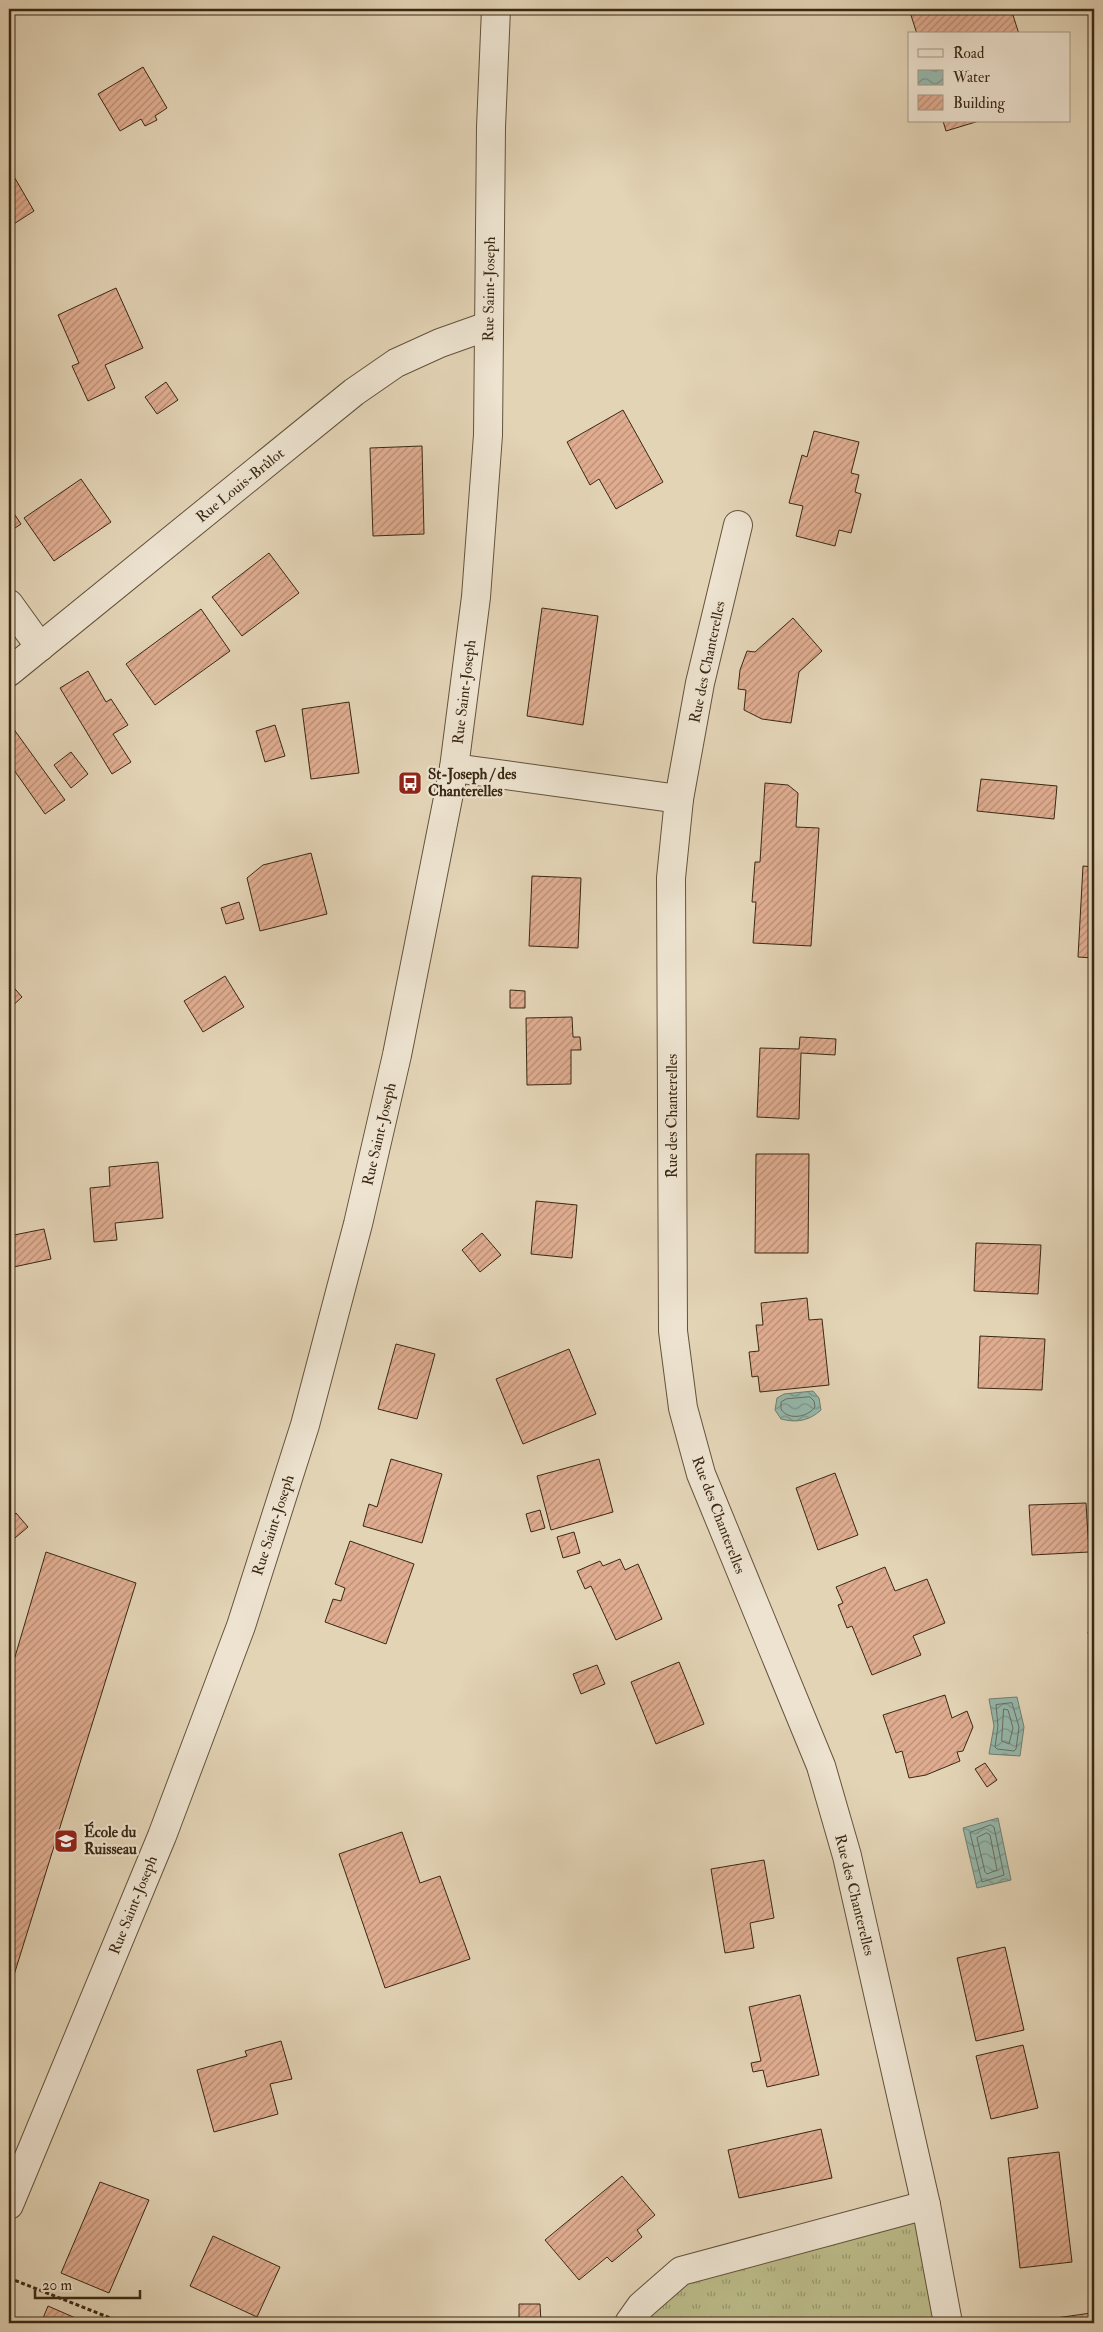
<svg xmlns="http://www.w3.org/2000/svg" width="1103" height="2332" viewBox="0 0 1103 2332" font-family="'IM FELL Double Pica',serif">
	<defs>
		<pattern id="grass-tufts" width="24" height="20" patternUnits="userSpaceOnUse" patternTransform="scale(1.25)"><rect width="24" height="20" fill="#bbbb89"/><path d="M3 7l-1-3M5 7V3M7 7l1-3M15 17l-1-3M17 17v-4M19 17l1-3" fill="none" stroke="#99986f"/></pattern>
		<pattern id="water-waves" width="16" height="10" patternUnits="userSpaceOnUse" patternTransform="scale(1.25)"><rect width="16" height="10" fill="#95b8ac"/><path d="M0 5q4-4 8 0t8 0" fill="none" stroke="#7b968b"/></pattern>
		<pattern id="building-hatch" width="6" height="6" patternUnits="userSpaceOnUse" patternTransform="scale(1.25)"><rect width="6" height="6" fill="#e0ad91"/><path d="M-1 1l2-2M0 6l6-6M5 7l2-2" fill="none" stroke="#b78d75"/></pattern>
	</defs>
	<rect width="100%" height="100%" fill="#e3d4b6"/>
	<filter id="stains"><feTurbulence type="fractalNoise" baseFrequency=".004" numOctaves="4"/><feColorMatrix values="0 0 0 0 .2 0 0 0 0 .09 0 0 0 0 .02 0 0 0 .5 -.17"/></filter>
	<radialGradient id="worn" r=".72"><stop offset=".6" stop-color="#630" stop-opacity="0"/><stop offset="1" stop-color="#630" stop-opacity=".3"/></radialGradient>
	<polygon fill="url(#grass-tufts)" stroke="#7a724e" points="926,2205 948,2323 629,2323 658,2289"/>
	<g fill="url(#water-waves)" stroke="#717e6f">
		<path d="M813,1391L819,1398L821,1410C809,1421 796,1423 781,1419L775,1410L777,1398L784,1394Z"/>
		<polygon points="1017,1697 1024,1727 1020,1756 989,1754 994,1726 989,1699"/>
		<polygon points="998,1818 1011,1880 977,1888 963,1828"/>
	</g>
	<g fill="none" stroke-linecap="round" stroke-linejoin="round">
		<g stroke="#687060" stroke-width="1">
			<path d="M810,1397L814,1401L815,1407C808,1417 788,1421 781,1409V1402L786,1399Z"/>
			<polygon points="1012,1703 1019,1727 1016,1749 1014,1751 997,1749 995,1747 998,1726 996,1705"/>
			<polygon points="1004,1709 1008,1710 1013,1728 1009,1744 1002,1741"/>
			<polygon points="991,1825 994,1827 1004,1875 982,1882 970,1833"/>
			<polygon points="987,1833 990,1835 997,1870 987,1874 985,1872 977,1838"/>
		</g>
	</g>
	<g fill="url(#building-hatch)" stroke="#3a2813">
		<polygon points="909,9 1011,9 1019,34 917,34"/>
		<polygon points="143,67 167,108 155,116 157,120 145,126 141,119 120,131 98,94"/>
		<polygon points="943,121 979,121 946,131"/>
		<polygon points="9,168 34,211 9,227"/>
		<polygon points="116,288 143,348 105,365 115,388 88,401 72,366 79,363 58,315"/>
		<polygon points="166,382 178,400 157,414 145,397"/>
		<polygon points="623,410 663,482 616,509 599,479 590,485 567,442"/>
		<polygon points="814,431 859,442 851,473 859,475 855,492 861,494 851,533 839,530 835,546 796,536 803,506 789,503 802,455 807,457"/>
		<polygon points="422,446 424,534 373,536 370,448"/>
		<polygon points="81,479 111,522 54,561 24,518"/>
		<polygon points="9,506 21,524 9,532"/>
		<polygon points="269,553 299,593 242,636 212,597"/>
		<polygon points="542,608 598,616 583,725 527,716"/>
		<polygon points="201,609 230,651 155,705 126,664"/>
		<polygon points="793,618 822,651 799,672 791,723 762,719 744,710 746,690 738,689 740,670 747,651 755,652"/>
		<polygon points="88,671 106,702 111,699 128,725 113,734 131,762 112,774 60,688"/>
		<polygon points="349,702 359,773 311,779 302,709"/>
		<polygon points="275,725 285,756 265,762 256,731"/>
		<polygon points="13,728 65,800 45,814 9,763 9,731"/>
		<polygon points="71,752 88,774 71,788 54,765"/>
		<polygon points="981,779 1057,786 1054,819 977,811"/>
		<polygon points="765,783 788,785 798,793 796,827 819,828 811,946 753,943 756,902 752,902 755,862 760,862"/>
		<polygon points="311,853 327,914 260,931 247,878 263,865"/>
		<polygon points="1083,866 1094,867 1094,958 1078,957"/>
		<polygon points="532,876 581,878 578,948 529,946"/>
		<polygon points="239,902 244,919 226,924 221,908"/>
		<polygon points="225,976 244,1007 203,1032 184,1001"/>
		<polygon points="9,982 22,997 9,1009"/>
		<polygon points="510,990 525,991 525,1008 510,1008"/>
		<polygon points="572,1017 573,1037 580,1037 581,1050 571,1050 571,1084 527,1085 526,1018"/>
		<polygon points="800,1037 836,1039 835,1055 801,1053 799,1119 757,1117 760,1048 799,1049"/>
		<polygon points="756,1154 809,1154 808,1253 755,1253"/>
		<polygon points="158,1162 163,1218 115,1223 117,1240 94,1242 90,1188 110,1186 109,1167"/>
		<polygon points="536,1201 577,1205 572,1258 531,1254"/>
		<polygon points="44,1229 51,1259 9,1268 9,1236"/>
		<polygon points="482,1233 501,1255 480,1272 462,1250"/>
		<polygon points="976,1243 1041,1245 1038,1294 974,1291"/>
		<polygon points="807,1298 809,1320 822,1319 829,1385 760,1392 758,1376 752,1377 749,1352 759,1351 756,1325 763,1325 761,1303"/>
		<polygon points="980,1336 1045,1339 1042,1390 978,1388"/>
		<polygon points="396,1344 435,1354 417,1419 378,1409"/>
		<polygon points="569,1349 596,1414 523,1444 496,1379"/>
		<polygon points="391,1459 442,1474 422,1543 363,1526 369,1504 377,1507"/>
		<polygon points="599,1459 613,1512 551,1530 537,1476"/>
		<polygon points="835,1473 858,1535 818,1550 796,1488"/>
		<polygon points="1086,1503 1089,1552 1032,1555 1029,1505"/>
		<polygon points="540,1510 545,1528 531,1532 526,1514"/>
		<polygon points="16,1513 28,1527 9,1543 9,1519"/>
		<polygon points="574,1532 580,1553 563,1558 557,1537"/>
		<polygon points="350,1541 414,1564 386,1644 325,1622 333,1599 341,1601 345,1588 335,1584"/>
		<polygon points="46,1552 136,1583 9,1991 9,1677"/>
		<polygon points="620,1559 625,1570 638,1564 662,1619 616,1640 591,1586 585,1589 577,1571 600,1561 603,1566"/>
		<polygon points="885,1567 895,1591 927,1579 945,1623 913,1636 921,1655 872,1675 852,1626 847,1628 838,1605 843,1603 836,1587"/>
		<polygon points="1094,1630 1094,1656 1088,1632"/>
		<polygon points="679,1662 704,1724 656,1744 631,1682"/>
		<polygon points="597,1665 605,1684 581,1694 573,1674"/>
		<polygon points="945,1695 952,1718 967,1711 973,1727 963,1751 957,1752 960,1761 926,1775 909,1778 902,1751 896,1753 883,1715"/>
		<polygon points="985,1763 997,1780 987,1787 975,1769"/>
		<polygon points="402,1832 420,1883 440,1876 470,1959 385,1988 339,1854"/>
		<polygon points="764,1860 774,1918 750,1923 754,1948 725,1953 711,1869"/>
		<polygon points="1005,1947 1024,2030 976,2041 957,1958"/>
		<polygon points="800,1995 819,2075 767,2087 763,2070 753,2072 751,2063 761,2061 749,2007"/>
		<polygon points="281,2041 292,2079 270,2084 278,2114 214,2132 197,2070 247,2056 245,2051"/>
		<polygon points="1023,2045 1038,2108 991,2119 976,2056"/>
		<polygon points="821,2129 832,2178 739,2198 728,2150"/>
		<polygon points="1059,2152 1072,2262 1020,2268 1008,2158"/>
		<polygon points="622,2176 655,2215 637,2230 642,2237 612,2262 607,2257 579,2280 545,2240"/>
		<polygon points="100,2182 149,2200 109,2293 61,2273"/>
		<polygon points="213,2236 280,2267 257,2317 190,2286"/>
		<polygon points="519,2304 540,2304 541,2322 569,2323 512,2323 513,2320 519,2320"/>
		<polygon points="48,2306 87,2323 41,2323"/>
		<polygon points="1091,2313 1092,2323 1035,2323 1035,2321"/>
	</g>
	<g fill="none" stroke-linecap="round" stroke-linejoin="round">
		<g stroke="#64533c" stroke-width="30">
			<g id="minor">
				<polyline points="738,525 700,683 679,799 671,878 673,1331 683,1408 701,1474 821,1766 847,1856 926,2205 948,2323"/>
				<polyline points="9,604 40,647"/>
				<polyline points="9,672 354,392 396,363 440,343 488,326"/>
				<polyline points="454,768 679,799"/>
				<polyline points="9,2205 162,1836 241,1626 305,1425 358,1224 397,1055 454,768 476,597 488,435 491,127 496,9"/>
				<polyline points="629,2323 641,2306 681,2271 926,2205"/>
			</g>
		</g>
		<polyline stroke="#3a2813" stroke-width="3" stroke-dasharray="4 2.5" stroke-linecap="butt" points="9,2278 123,2323"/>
		<use href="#minor" stroke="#ede3d0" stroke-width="28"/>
	</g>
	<defs>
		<g id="bus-square" transform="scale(1.25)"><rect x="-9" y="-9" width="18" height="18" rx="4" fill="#8f2418" stroke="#ede3d0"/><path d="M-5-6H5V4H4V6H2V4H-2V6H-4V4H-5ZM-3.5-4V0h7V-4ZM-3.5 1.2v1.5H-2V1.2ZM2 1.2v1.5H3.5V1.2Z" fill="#fff"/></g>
		<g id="school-square" transform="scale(1.25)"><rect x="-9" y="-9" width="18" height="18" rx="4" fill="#8f2418" stroke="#ede3d0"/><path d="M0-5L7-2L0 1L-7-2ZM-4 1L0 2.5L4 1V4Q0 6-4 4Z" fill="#fff"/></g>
	</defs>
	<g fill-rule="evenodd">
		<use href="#bus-square" x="410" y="783"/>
		<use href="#school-square" x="66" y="1841"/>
	</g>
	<g text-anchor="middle" stroke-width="4.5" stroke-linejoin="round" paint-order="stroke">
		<g font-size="15" fill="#3a2813" stroke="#ede3d0">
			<text transform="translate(489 289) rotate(-89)" y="5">Rue Saint-Joseph</text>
			<text transform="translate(240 485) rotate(-39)" y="5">Rue Louis-Brûlot</text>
			<text transform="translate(707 662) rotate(-78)" y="5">Rue des Chanterelles</text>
			<text transform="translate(464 692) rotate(-83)" y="5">Rue Saint-Joseph</text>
			<text transform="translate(672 1116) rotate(-90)" y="5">Rue des Chanterelles</text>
			<text transform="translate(379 1134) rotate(-77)" y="5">Rue Saint-Joseph</text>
			<text transform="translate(719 1515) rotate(69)" y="5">Rue des Chanterelles</text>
			<text transform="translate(273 1525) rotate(-72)" y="5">Rue Saint-Joseph</text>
			<text transform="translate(855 1895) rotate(76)" y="5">Rue des Chanterelles</text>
			<text transform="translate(133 1905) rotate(-68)" y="5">Rue Saint-Joseph</text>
		</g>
		<g font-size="15" font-weight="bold" fill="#3a2813" stroke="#ede3d0" text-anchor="start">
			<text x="428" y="779">St-Joseph / des<tspan x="428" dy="17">Chanterelles</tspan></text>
			<text x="84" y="1837">École du<tspan x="84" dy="17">Ruisseau</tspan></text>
		</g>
	</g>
	<rect width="1103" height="2332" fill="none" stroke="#e3d4b6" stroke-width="30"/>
	<rect x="10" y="10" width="1083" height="2312" fill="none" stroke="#3a2813" stroke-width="2.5"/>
	<rect x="15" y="15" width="1073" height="2302" fill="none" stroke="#3a2813"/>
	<rect x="908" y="32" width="162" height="90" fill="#ede3d0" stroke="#a59884"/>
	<rect x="918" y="49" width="25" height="8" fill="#ede3d0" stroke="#a59884"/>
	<text x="953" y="58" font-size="15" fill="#3a2813">Road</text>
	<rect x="918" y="70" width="25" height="15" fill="url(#water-waves)" stroke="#a59884"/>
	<text x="953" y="82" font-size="15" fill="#3a2813">Water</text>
	<rect x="918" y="95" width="25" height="15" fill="url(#building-hatch)" stroke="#a59884"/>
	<text x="953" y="108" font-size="15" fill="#3a2813">Building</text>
	<path d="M35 2290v8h105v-8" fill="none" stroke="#3a2813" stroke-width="2.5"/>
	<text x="42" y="2290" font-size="15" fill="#3a2813" stroke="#ede3d0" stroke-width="4" paint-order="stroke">20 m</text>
	<rect width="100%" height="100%" filter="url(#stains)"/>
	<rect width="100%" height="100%" fill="url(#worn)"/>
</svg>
